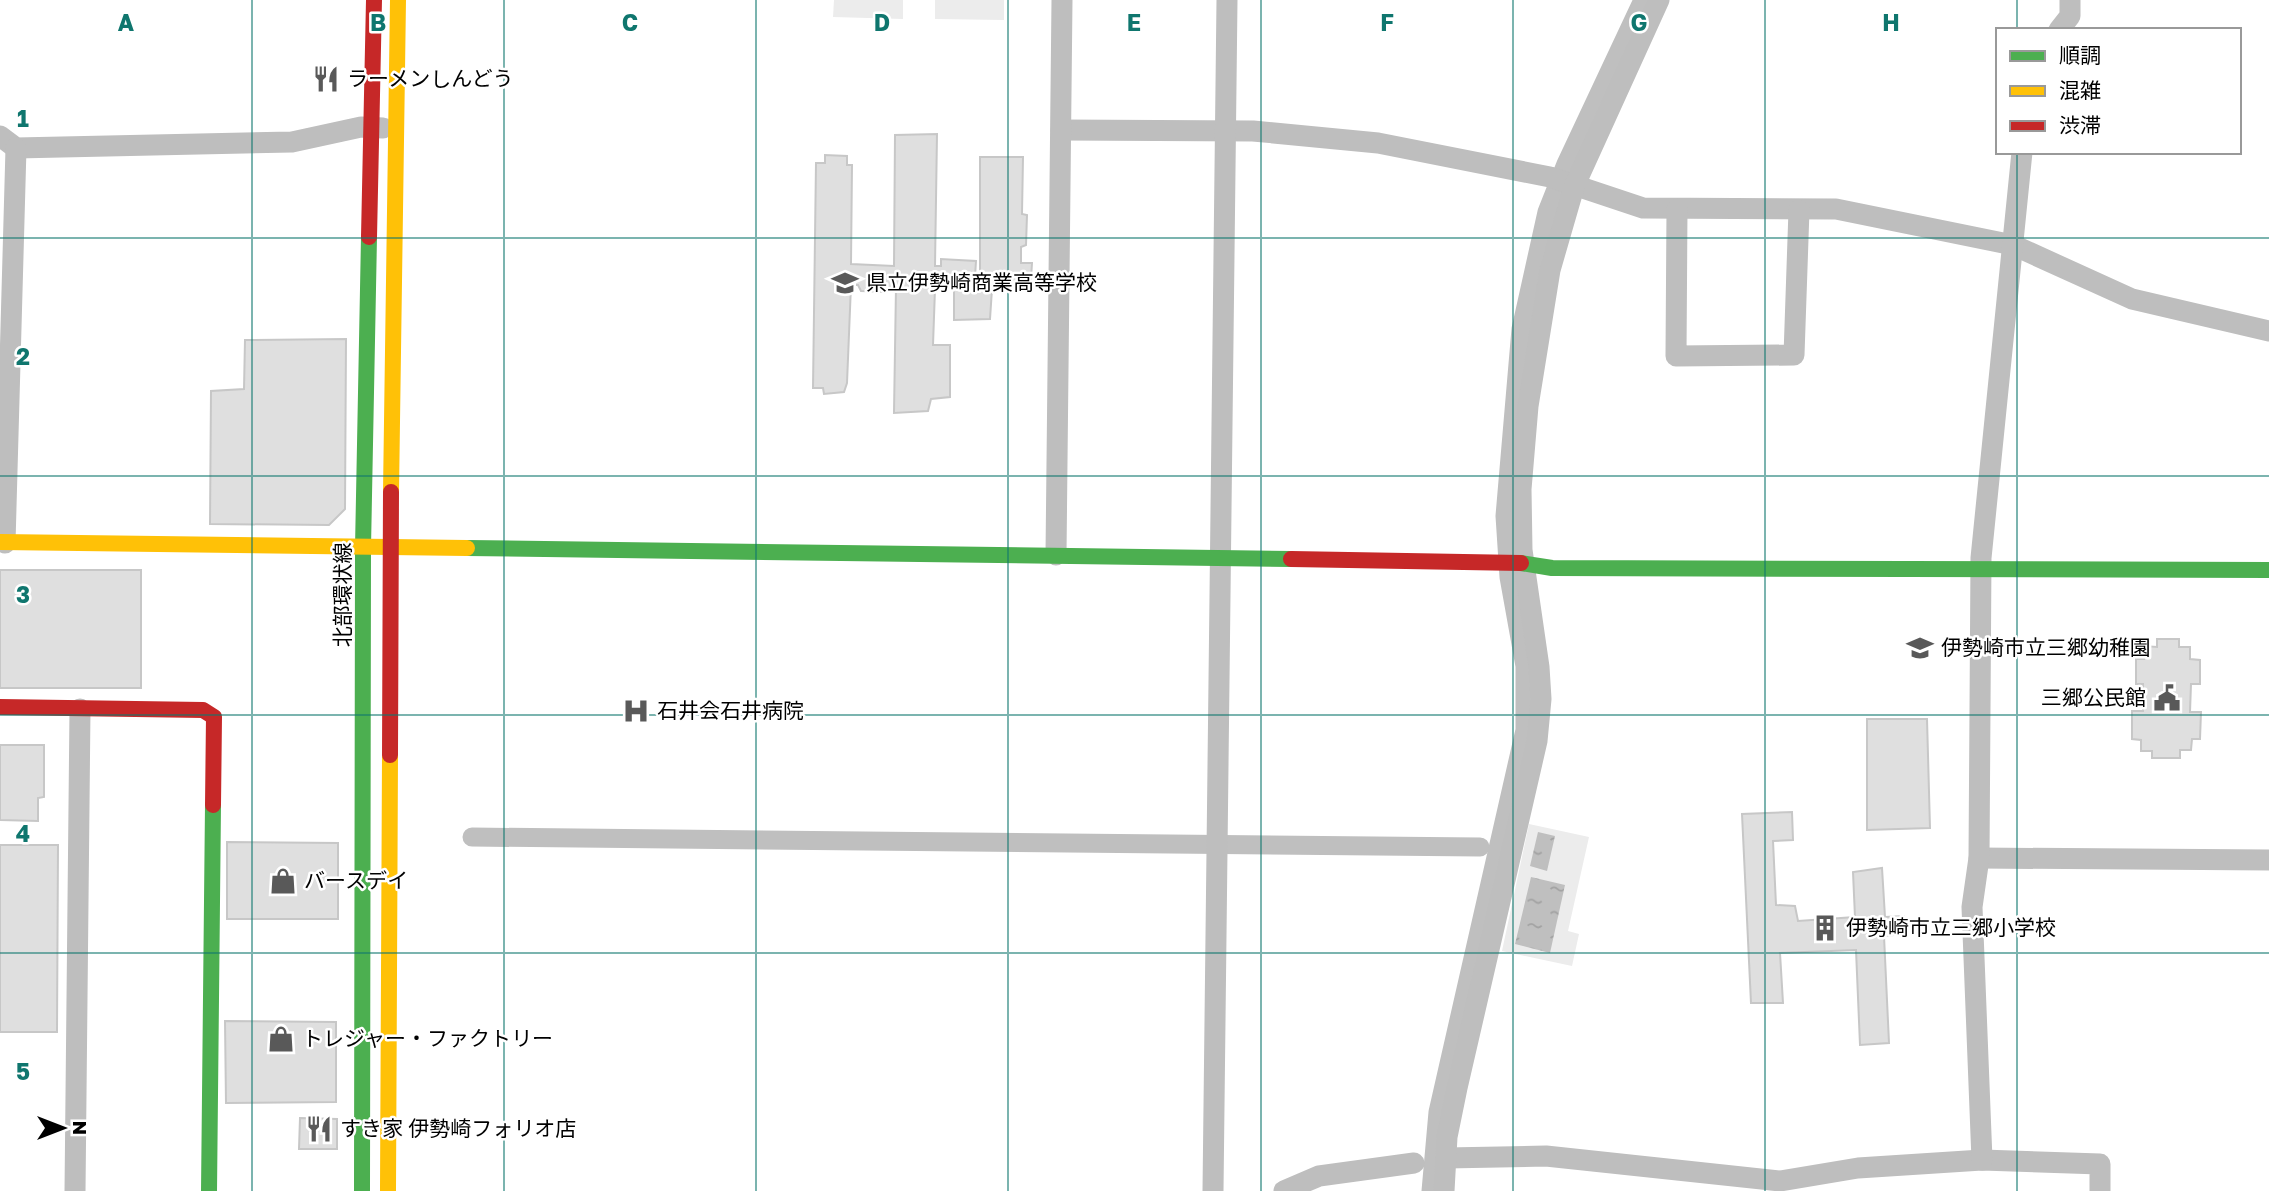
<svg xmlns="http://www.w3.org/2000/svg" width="2269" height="1191" viewBox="0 0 2269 1191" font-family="'Golos Text','Noto Sans JP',sans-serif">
	<defs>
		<pattern id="water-ripples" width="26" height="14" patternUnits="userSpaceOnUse" patternTransform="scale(1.75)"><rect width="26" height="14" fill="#bfbfbf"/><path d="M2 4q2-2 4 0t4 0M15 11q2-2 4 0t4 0" fill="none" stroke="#a2a2a2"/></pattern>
	</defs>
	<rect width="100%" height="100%" fill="#fff"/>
	<g fill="#ececec">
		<polygon points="834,0 903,0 903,19 833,17"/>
		<polygon points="935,0 1004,0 1004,20 935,19"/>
		<polygon points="1529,824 1589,837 1568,931 1579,934 1572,966 1502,951"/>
	</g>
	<g fill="url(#water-ripples)">
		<polygon points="1538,832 1555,836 1547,871 1530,866"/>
		<polygon points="1531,877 1565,885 1550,953 1515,944"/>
	</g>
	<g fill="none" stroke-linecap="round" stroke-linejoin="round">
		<g stroke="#bfbfbf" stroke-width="19">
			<polyline points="472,837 1480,847"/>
			<polyline points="1431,1191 1438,1112 1525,730 1525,666 1509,577 1505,516 1521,329 1547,212 1566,164 1643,0"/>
		</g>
	</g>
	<g fill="#dfdfdf" stroke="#c7c7c7" stroke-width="2">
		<polygon points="937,134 935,266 941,266 941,259 976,261 975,277 980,277 980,157 1023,157 1022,214 1027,215 1026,245 1021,247 1021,263 1032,263 1031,279 1019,278 1019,289 992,289 990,319 954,320 954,289 935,289 933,345 950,345 950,397 931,399 928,411 894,413 896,287 889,287 890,292 861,291 858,285 851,285 847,383 844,392 824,394 823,388 813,388 816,163 825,163 825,155 847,156 847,165 852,165 851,264 894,266 895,135"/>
		<polygon points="346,339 345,509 329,525 210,524 211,391 244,389 245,340"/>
		<rect x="0" y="570" width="141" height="118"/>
		<polygon points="2157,639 2179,639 2179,647 2190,647 2190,659 2200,660 2200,684 2191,684 2190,712 2201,712 2200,739 2192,739 2191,750 2180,750 2180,758 2152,758 2152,751 2141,751 2141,740 2132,739 2132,711 2143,711 2143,684 2136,684 2136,659 2144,659 2144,646 2157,647"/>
		<polygon points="1867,719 1927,719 1930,828 1867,830"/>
		<polygon points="0,745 44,745 44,797 38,798 38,821 0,820"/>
		<polygon points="1792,812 1793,840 1773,841 1776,905 1795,906 1798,921 1855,917 1853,872 1882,868 1885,917 1904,916 1903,934 1884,936 1889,1043 1860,1045 1856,950 1780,953 1783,1003 1751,1003 1742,814"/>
		<polygon points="227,842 338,843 338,919 227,919"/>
		<polygon points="0,845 58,845 57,1032 0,1032"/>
		<polygon points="225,1021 336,1022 336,1102 226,1103"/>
		<polygon points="300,1118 337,1119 337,1149 299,1149"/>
	</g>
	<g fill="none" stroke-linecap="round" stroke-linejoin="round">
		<g stroke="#bebebe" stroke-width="21">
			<polyline points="2059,30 2070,16 2070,0"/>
			<polyline points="1061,130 1253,131 1378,143 1550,177 1643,208 1836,209 2013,245 2132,299 2269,331"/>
			<polyline points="0,136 16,148 292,142 361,127 383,128"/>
			<polyline points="1677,209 1676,356 1794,355 1799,210"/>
			<polyline points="5,543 16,148"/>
			<polyline points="1056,555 1062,0"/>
			<polyline points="1979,858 2269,860"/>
			<polyline points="1446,1158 1546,1156 1780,1181 1858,1168 1982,1160 2100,1164 2100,1191"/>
			<polyline points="1982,1160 1972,907 1979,858 1981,558 2022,152"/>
			<polyline points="75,1191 80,709"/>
			<polyline points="1213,1191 1227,0"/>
			<polyline points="1284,1191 1319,1176 1414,1163"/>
			<polyline points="1444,1191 1447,1137 1457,1088 1537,741 1541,699 1539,667 1522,550 1521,489 1528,406 1550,270 1574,187 1659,0"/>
		</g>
		<g stroke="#4caf50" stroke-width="16">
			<polyline points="467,548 1291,559"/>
			<polyline points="1521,563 1552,568 2269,570"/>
			<polyline points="209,1191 213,805"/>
			<polyline points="362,1191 363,548 369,237"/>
		</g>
		<g stroke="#ffc107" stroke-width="16">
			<polyline points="391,492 398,0"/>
			<polyline points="0,542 467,548"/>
			<polyline points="388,1191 390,755"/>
		</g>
		<g stroke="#c62828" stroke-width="16">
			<polyline points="369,237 374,0"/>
			<polyline points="1291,559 1521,563"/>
			<polyline points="0,707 203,710 214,717 213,805"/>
			<polyline points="390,755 391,492"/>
		</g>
	</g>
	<path fill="none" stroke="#0f766e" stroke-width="2" stroke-opacity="0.55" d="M252,0V1191M504,0V1191M756,0V1191M1008,0V1191M1261,0V1191M1513,0V1191M1765,0V1191M2017,0V30M2017,152V1191M0,238H2269M0,476H2269M0,715H2269M0,953H2269"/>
	<defs>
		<g id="restaurant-bare" transform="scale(2.1)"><path d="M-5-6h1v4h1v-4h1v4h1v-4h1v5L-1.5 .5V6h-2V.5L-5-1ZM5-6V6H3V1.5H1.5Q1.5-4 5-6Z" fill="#595959" stroke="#fff" stroke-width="2.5" paint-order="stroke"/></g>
		<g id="school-bare" transform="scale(2.1)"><path d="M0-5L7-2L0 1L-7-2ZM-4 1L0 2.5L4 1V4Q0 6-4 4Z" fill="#595959" stroke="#fff" stroke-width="2.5" paint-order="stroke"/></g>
		<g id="civic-bare" transform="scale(2.1)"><path d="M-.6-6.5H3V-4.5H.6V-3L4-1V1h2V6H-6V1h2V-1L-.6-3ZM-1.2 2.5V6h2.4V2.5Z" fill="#595959" stroke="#fff" stroke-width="2.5" paint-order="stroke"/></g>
		<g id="hospital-bare" transform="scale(2.1)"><path d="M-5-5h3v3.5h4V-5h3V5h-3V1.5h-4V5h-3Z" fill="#595959" stroke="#fff" stroke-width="2.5" paint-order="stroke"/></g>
		<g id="shop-bare" transform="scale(2.1)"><path d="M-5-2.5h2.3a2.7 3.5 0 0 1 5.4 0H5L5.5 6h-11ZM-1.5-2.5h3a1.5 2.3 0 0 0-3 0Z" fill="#595959" stroke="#fff" stroke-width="2.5" paint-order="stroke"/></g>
		<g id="building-bare" transform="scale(2.1)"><path d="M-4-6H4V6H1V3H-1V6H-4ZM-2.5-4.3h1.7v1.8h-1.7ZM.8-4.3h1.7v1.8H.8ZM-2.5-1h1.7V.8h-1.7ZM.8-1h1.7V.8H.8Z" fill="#595959" stroke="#fff" stroke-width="2.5" paint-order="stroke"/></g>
	</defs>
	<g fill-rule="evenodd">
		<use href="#restaurant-bare" x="326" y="79"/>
		<use href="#school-bare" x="845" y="283"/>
		<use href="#school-bare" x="1920" y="648"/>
		<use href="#civic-bare" x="2167" y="698"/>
		<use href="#hospital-bare" x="636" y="711"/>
		<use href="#shop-bare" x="283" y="881"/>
		<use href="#building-bare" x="1825" y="928"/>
		<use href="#shop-bare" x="281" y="1039"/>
		<use href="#restaurant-bare" x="319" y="1129"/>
	</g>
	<g text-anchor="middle" stroke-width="5" stroke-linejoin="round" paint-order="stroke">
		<g font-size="21" fill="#000" stroke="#fff" text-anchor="start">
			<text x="347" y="86">ラーメンしんどう</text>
			<text x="866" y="290">県立伊勢崎商業高等学校</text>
			<text x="1941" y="655">伊勢崎市立三郷幼稚園</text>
			<text x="2146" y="705" text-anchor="end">三郷公民館</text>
			<text x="657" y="718">石井会石井病院</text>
			<text x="304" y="888">バースデイ</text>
			<text x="1846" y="935">伊勢崎市立三郷小学校</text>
			<text x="302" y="1046">トレジャー・ファクトリー</text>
			<text x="340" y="1136">すき家 伊勢崎フォリオ店</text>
		</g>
		<g font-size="21" fill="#000" stroke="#fff">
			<text transform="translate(343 595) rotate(-90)" y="7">北部環状線</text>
		</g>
	</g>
	<g font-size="23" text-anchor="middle" font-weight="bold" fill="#0f766e" stroke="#fff" stroke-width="5" stroke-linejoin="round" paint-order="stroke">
		<text x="126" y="31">A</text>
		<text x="378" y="31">B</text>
		<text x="630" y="31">C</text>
		<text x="882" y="31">D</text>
		<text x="1134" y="31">E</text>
		<text x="1387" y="31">F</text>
		<text x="1639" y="31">G</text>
		<text x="1891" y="31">H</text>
		<text x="23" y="127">1</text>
		<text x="23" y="365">2</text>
		<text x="23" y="603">3</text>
		<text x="23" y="842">4</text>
		<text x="23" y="1080">5</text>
	</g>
	<rect x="1996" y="28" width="245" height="126" fill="#ffffff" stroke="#999999" stroke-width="2"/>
	<rect x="2010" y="51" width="35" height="10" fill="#4caf50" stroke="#999999" stroke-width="2"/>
	<text x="2059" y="63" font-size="21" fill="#000000">順調</text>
	<rect x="2010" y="86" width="35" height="10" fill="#ffc107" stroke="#999999" stroke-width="2"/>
	<text x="2059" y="98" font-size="21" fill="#000000">混雑</text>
	<rect x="2010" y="121" width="35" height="10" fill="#c62828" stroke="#999999" stroke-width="2"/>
	<text x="2059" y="133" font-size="21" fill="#000000">渋滞</text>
	<g transform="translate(63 1128) rotate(90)" stroke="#ffffff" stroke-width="5" paint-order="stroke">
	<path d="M0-5L12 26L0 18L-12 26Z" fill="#000000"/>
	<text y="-10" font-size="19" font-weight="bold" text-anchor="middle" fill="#000000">N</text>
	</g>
</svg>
